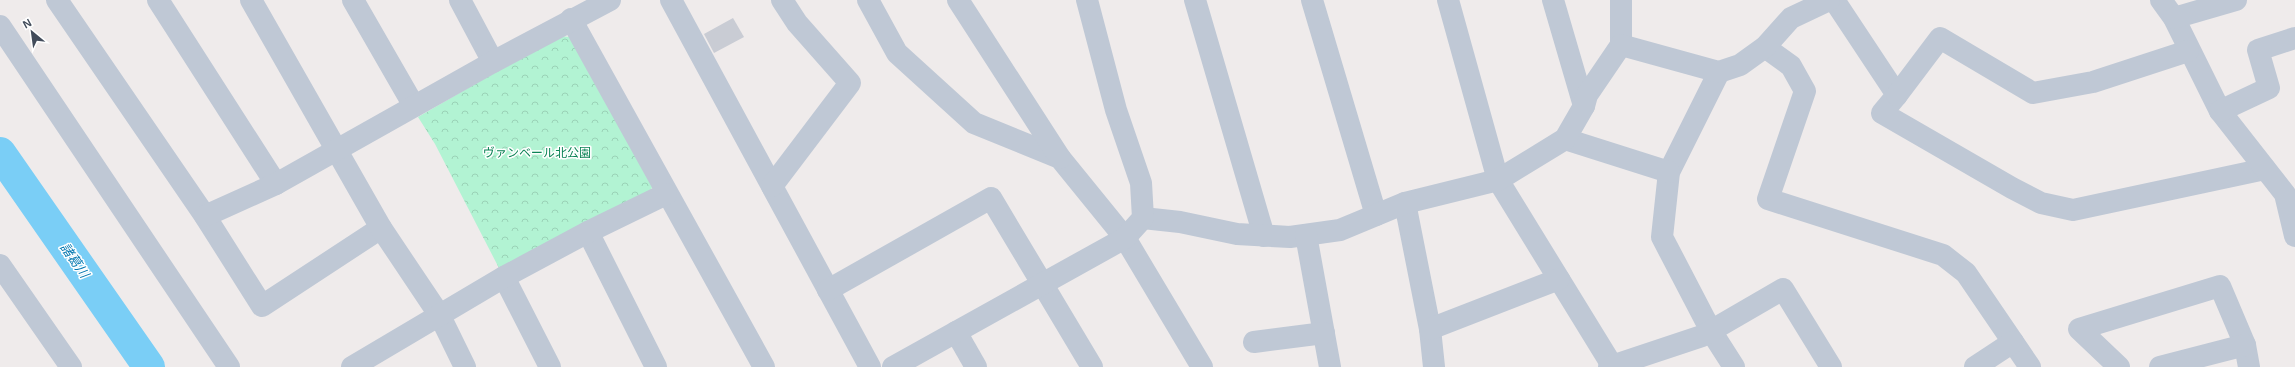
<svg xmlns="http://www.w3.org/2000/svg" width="2295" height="367" viewBox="0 0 2295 367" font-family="Arial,'Noto Sans JP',sans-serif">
	<defs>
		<pattern id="park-crowns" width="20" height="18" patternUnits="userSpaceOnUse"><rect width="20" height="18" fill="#b2f3d3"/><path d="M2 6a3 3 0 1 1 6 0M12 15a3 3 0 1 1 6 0" fill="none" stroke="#9ad2b7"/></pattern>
	</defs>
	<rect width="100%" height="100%" fill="#efebeb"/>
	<polygon fill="url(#park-crowns)" points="558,36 571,37 654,181 651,190 501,272 435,144 418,117"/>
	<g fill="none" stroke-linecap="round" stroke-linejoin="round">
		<polyline stroke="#7acef6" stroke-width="32" points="0,153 149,367"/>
	</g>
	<polygon fill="#c9ccd4" points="733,18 744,37 714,53 704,34"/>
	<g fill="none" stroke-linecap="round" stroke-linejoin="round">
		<g stroke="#bfc8d5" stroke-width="22">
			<polyline points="57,0 205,216 262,306 381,228"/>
			<polyline points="158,0 276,184"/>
			<polyline points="251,0 381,228 440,316 465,367"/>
			<polyline points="353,0 414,106"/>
			<polyline points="460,0 493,62"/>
			<polyline points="671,0 870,367"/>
			<polyline points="868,0 897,53 974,123 1060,158 1125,238 1202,367"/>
			<polyline points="958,0 1060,158"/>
			<polyline points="1195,0 1264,236"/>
			<polyline points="1312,0 1376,215"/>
			<polyline points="1448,0 1498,180 1613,367"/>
			<polyline points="1553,0 1584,106"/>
			<polyline points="1834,0 1897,95 1882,113 2012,188 2041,203 2073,210 2265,169"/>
			<polyline points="2161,0 2174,18 2220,111 2285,194 2295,236"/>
			<polyline points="2174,18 2236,0"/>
			<polyline points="571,19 764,367"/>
			<polyline points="0,26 229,367"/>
			<polyline points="1621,45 1621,0"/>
			<polyline points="1765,47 1791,66 1805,91 1768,199 1943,255 1966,273 2030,367"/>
			<polyline points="1719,72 1669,172 1662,237 1711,331 1734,367"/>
			<polyline points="1897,95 1940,38 2033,93 2093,82 2188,51"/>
			<polyline points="2220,111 2269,88 2258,50 2295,38"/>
			<polyline points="1565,139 1669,172"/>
			<polyline points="772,186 850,83 797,23 782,0"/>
			<polyline points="1405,203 1430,329 1434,367"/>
			<polyline points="205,216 276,184 493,62 610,0"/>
			<polyline points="1143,218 1180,222 1237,234 1290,237 1340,230 1405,203 1498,180 1565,139 1584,106 1587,95 1621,45 1719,72 1740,65 1765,47 1791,18 1829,0"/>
			<polyline points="588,232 656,367"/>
			<polyline points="1306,235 1330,367"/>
			<polyline points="0,265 71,367"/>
			<polyline points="504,277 550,367"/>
			<polyline points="828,290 991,198 1092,367"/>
			<polyline points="1430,329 1559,279"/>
			<polyline points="956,332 976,367"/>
			<polyline points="1254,342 1324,333"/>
			<polyline points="352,367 504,277 588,232 666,194"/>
			<polyline points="893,367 1125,238 1143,218 1141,183 1116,110 1087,0"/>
			<polyline points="1609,367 1702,336 1783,289 1831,367"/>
			<polyline points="1975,367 2013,342"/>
			<polyline points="2119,367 2079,329 2220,286 2245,345 2249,367"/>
			<polyline points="2160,367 2245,345"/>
		</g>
	</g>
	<g text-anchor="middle" stroke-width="3" stroke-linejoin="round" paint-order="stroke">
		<g font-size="12" fill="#0b8355" stroke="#fff">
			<text x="537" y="157">ヴァンベール北公園</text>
		</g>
		<g font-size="13" font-style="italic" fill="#0076af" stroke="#fff">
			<text transform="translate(75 260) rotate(55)" y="5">諸葛川</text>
		</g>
	</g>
	<g transform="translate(32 32) rotate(331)" stroke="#ffffff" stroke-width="3" paint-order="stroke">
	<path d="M0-3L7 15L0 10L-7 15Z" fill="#424c5b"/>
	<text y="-6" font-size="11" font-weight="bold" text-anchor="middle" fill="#424c5b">N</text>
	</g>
</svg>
